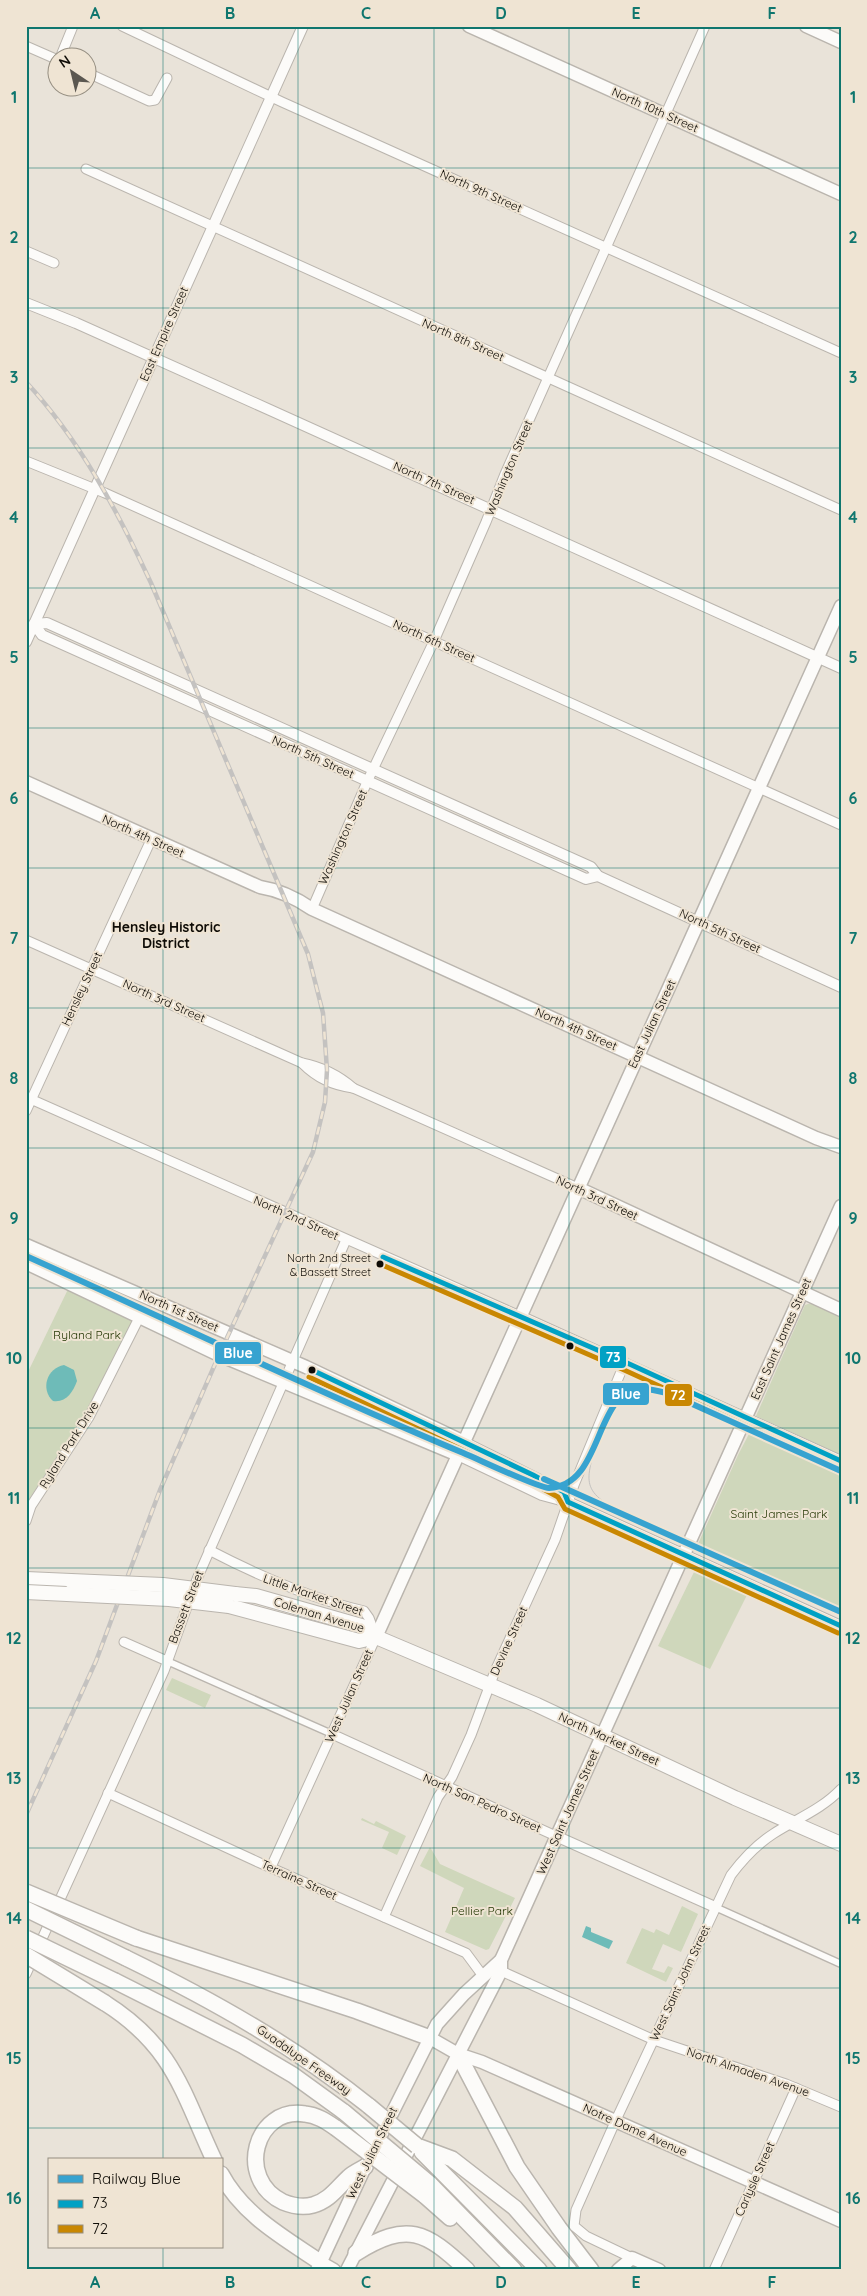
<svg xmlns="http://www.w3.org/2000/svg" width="867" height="2296" viewBox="0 0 867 2296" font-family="Quicksand,sans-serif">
	<rect width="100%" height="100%" fill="#e9e3d9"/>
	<g fill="#cfd7bb">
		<polygon points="72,1281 137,1313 99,1392 26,1504 26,1376"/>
		<polygon points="811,1303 841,1316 841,1455 756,1416 805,1305"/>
		<polygon points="750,1432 841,1474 841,1609 698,1544 738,1455"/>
		<polygon points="694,1572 747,1595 710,1669 658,1646"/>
		<polygon points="172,1678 211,1695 205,1708 166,1690"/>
		<polygon points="362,1818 374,1824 376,1821 406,1836 397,1855 382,1848 389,1832 361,1820"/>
		<polygon points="430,1847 440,1864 515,1898 489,1949 486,1950 445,1932 464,1888 420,1866"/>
		<polygon points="682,1906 698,1914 681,1952 663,1944 652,1969 664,1973 668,1966 673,1968 666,1982 626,1963 642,1928 654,1933 656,1929 669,1935"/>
	</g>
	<g fill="#6ebbb8">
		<path d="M64,1365L74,1370L77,1381C73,1392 66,1403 53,1401C40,1389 47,1368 64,1365Z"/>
		<polygon points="586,1926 591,1928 591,1932 613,1941 609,1949 582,1937"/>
	</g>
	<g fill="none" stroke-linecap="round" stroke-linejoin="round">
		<g stroke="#bab5ae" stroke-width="9">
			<g id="pedestrian">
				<polyline points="167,1661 332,1734"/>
				<polyline points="715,1907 841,1964"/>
			</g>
		</g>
		<g stroke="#bab5ae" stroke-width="11">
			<g id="minor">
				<polyline points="122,26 282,102 841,353"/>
				<polyline points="26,46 58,60"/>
				<polyline points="60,58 73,26"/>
				<polyline points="88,73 149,101 155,100 167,78"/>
				<polyline points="86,169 841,510"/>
				<polyline points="26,251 54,263"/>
				<polyline points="26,461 105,493 841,825"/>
				<polyline points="312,909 367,782 434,641 486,522 505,474 705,26"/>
				<path d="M26,940L302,1063C322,1067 337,1074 353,1088"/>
				<path d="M302,1063C317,1078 332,1085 353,1088L578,1188"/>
				<polyline points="26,1097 520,1316"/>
				<polyline points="26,1111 151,840"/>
				<polyline points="26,1521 31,1506 89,1417 140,1316"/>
				<path d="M209,1550C259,1576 309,1598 364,1611L369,1618L376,1637L271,1867"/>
				<polyline points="124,1642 167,1661"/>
				<polyline points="332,1734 558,1837"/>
				<polyline points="108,1793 260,1863 466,1953 483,1976"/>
				<polyline points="384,1917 438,1797 452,1777 471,1735 495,1671 555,1540 574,1485 625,1362"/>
				<polyline points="501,1971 654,2040 786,2084 841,2107"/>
				<polyline points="26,1974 164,1671 197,1579 346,1240"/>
				<path d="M632,2258L586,2236L574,2226L576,2210L615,2122L731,1875C743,1859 756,1845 773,1834C796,1819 821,1810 841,1789"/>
				<polyline points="714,2270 796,2088"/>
			</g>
		</g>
		<g stroke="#bab5ae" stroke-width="12">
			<g id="tertiary">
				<polyline points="26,303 76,323 270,410 841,668"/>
				<polyline points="34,624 47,623 591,867 598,876 841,987"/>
				<polyline points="34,624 42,635 586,879 598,876"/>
				<polyline points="26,642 303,26"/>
				<polyline points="520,1316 841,1461"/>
				<polyline points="464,1442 564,1492 568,1502"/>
				<polyline points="458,1455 542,1495 568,1502 841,1626"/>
				<polyline points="558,1837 715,1907"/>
			</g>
		</g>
		<g stroke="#bab5ae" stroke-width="15">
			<g id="secondary">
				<polyline points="469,26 841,194"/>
				<polyline points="806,26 841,42"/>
				<path d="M26,782L260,887C279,890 296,898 312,909L816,1138L841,1147"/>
				<polyline points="578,1188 841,1310"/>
				<polyline points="26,1245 306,1367 464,1442"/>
				<polyline points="26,1263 219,1355 458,1455"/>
				<polyline points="376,1637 841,606"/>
				<polyline points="430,2038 458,2054 482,2062 841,2221"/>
				<polyline points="320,2262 334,2270"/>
				<polyline points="317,2270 365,2167 437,2024 464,1994 501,1960"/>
				<polyline points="347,2270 501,1971 501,1960 841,1206"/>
				<polyline points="618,2270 632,2258 659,2270"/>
			</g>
		</g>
		<g stroke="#bab5ae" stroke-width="16">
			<g id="primary">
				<polyline points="26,1579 71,1581"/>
				<polyline points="235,1594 256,1596 365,1627 376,1637 537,1705 735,1798 841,1844"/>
				<polyline points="229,1606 359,1641 376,1637"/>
			</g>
		</g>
		<g stroke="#bab5ae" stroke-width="18">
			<g id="motorway">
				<polyline points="136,1938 357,2011 430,2038"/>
				<path d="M126,1958C212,2000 294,2046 369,2106"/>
				<polyline points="115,1981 242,2045 293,2075 344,2112"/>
				<path d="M105,2003C173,2046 182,2091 214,2160"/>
				<polyline points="458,2054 517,2167 559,2228 591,2270"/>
				<path d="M336,2128C327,2122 317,2115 305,2114C255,2106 235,2179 283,2202C293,2206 302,2208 313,2205C330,2200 337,2188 349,2177C353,2173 360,2170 365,2167"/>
				<polyline points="417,2146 452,2159 515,2208 569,2270"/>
				<polyline points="422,2152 539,2270"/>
				<path d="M221,2174C243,2215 283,2237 320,2262"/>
				<polyline points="430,2184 514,2270"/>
				<polyline points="424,2195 450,2218"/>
				<path d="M356,2253C408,2221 425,2231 467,2270"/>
			</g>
		</g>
		<use href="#pedestrian" stroke="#fcfbf9" stroke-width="6"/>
		<use href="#minor" stroke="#fcfbf9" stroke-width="9"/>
		<use href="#tertiary" stroke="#fcfbf9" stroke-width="10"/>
		<use href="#secondary" stroke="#fcfbf9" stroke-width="12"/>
		<use href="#primary" stroke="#fcfbf9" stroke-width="14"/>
		<use href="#motorway" stroke="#fcfbf9" stroke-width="15"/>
		<path stroke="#c4c2c0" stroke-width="1" d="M599,1433C587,1481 576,1490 627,1515"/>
		<g stroke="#c4c2c0" stroke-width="4.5">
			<path id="rail" d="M26,382C80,440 118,512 151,583L308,954L323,1013L327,1070L325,1102L313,1152L219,1355L160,1490L96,1661L26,1815"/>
		</g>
		<use href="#rail" stroke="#efe4d3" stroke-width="2.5" stroke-dasharray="8" stroke-linecap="butt"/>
		<g stroke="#bab5ae" stroke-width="16" stroke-linecap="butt">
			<g id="primary-bridge">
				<polyline points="71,1581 163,1585 235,1594"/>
				<polyline points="26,1592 169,1599 229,1606"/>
			</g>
		</g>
		<g stroke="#bab5ae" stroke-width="18" stroke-linecap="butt">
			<g id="motorway-bridge">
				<polyline points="26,1892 136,1938"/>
				<polyline points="26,1909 126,1958"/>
				<polyline points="26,1938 115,1981"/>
				<polyline points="26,1955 105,2003"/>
				<polyline points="369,2106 417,2146"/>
				<polyline points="344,2112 430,2184"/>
				<polyline points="336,2128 424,2195"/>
			</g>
		</g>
		<use href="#primary-bridge" stroke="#fcfbf9" stroke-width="14"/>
		<use href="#motorway-bridge" stroke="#fcfbf9" stroke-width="15"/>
		<g stroke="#efe4d3" stroke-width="9">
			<g id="bus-1">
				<polyline points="383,1257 625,1362 841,1461"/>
				<polyline points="312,1370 533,1475 564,1492 568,1502 841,1626"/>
			</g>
		</g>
		<g stroke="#efe4d3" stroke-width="9">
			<g id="bus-2">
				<polyline points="380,1264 622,1369 838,1468"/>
				<polyline points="309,1377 530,1482 558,1497 565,1509 838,1633"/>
			</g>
		</g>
		<use href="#bus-1" stroke="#01a1c4" stroke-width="5"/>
		<use href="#bus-2" stroke="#c98701" stroke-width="5"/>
		<g stroke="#efe4d3" stroke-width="10">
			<g id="rail-1">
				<path d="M26,1256C171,1321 315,1391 461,1452C476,1458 538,1488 549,1488C605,1486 593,1387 644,1389C652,1389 662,1392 670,1394L841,1471"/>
				<polyline points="544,1479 841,1612"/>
			</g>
		</g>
		<use href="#rail-1" stroke="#37a3d0" stroke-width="6"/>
	</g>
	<path fill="none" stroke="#0f766e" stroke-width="1" stroke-opacity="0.55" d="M163,26V2160M298,26V2270M434,26V2270M569,26V2270M704,26V2270M26,168H841M26,308H841M26,448H841M26,588H841M26,728H841M26,868H841M26,1008H841M26,1148H841M26,1288H841M26,1428H841M26,1568H841M26,1708H841M26,1848H841M26,1988H841M26,2128H841M163,2247V2270"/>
	<g fill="#0f0c06" stroke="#efe4d3" stroke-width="2">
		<circle cx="380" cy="1264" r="4.5"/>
		<circle cx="570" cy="1346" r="4.5"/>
		<circle cx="312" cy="1370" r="4.5"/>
	</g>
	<g text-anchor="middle" stroke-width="4" stroke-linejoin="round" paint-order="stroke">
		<g font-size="11" fill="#0f0c06" stroke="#efe4d3" text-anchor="end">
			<text x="371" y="1262">North 2nd Street<tspan x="371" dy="14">&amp; Bassett Street</tspan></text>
		</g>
		<g font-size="12" fill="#0f0c06" stroke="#efe4d3">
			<text transform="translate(655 110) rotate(24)" y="4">North 10th Street</text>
			<text transform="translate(481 191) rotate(24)" y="4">North 9th Street</text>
			<text transform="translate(164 334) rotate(-66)" y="4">East Empire Street</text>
			<text transform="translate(463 340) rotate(24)" y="4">North 8th Street</text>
			<text transform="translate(509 468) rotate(-67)" y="4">Washington Street</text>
			<text transform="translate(434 483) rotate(24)" y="4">North 7th Street</text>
			<text transform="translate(434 641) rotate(24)" y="4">North 6th Street</text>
			<text transform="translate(313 757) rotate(24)" y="4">North 5th Street</text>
			<text transform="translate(143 836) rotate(24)" y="4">North 4th Street</text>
			<text transform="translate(343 837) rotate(-66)" y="4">Washington Street</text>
			<text transform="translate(720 931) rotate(25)" y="4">North 5th Street</text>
			<text transform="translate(82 989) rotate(-65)" y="4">Hensley Street</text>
			<text transform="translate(164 1001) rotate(24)" y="4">North 3rd Street</text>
			<text transform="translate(652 1024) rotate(-65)" y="4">East Julian Street</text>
			<text transform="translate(576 1029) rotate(24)" y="4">North 4th Street</text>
			<text transform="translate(597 1198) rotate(25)" y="4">North 3rd Street</text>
			<text transform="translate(296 1218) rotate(24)" y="4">North 2nd Street</text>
			<text transform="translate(179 1311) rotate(24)" y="4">North 1st Street</text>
			<text transform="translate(781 1339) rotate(-66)" y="4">East Saint James Street</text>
			<text transform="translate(69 1445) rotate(-58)" y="4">Ryland Park Drive</text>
			<text transform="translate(313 1595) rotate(19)" y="4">Little Market Street</text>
			<text transform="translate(186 1607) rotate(-69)" y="4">Bassett Street</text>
			<text transform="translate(319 1615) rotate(17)" y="4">Coleman Avenue</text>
			<text transform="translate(509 1641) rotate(-66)" y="4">Devine Street</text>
			<text transform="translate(349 1696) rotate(-66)" y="4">West Julian Street</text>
			<text transform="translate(609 1739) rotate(25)" y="4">North Market Street</text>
			<text transform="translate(482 1803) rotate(24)" y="4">North San Pedro Street</text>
			<text transform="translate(568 1812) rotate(-66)" y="4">West Saint James Street</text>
			<text transform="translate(299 1880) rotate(24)" y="4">Terraine Street</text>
			<text transform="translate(680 1983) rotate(-65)" y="4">West Saint John Street</text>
			<text transform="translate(304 2060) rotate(35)" y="4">Guadalupe Freeway</text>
			<text transform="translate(748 2072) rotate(19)" y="4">North Almaden Avenue</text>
			<text transform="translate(635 2130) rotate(24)" y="4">Notre Dame Avenue</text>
			<text transform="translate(372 2153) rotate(-64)" y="4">West Julian Street</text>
			<text transform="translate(755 2179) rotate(-66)" y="4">Carlysle Street</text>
		</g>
		<g font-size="12" fill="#253805" stroke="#efe4d3">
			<text x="87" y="1339">Ryland Park</text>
			<text x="779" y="1518">Saint James Park</text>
			<text x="482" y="1915">Pellier Park</text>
		</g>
		<g font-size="14" font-weight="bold" fill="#0f0c06" stroke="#efe4d3">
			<text x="166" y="932">Hensley Historic<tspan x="166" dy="16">District</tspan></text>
		</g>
	</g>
	<g stroke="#efe4d3" stroke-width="2">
		<rect x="214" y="1341" width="48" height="24" rx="5" fill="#37a3d0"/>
		<rect x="599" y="1345" width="28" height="24" rx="5" fill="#01a1c4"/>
		<rect x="602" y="1382" width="48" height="24" rx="5" fill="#37a3d0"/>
		<rect x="664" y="1383" width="29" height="24" rx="5" fill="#c98701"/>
	</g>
	<g font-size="14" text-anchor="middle" font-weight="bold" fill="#fff">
		<text x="238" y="1358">Blue</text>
		<text x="613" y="1362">73</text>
		<text x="626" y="1399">Blue</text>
		<text x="678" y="1400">72</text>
	</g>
	<rect width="867" height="2296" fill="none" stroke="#efe4d3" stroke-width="55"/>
	<rect x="48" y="2158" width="175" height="90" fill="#efe4d3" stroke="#958e81"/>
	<rect x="58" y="2175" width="25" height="8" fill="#37a3d0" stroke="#958e81"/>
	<text x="92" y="2184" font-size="15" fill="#0f0c06">Railway Blue</text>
	<rect x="58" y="2200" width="25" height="8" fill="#01a1c4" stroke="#958e81"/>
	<text x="92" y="2208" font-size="15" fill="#0f0c06">73</text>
	<rect x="58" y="2225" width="25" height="8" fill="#c98701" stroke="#958e81"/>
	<text x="92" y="2234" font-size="15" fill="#0f0c06">72</text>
	<g transform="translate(72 72) rotate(325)"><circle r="24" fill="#efe4d3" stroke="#958e81"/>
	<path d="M0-4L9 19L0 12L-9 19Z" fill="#5b5750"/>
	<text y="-8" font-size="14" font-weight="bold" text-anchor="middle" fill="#0f0c06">N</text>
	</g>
	<rect x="28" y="28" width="812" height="2240" fill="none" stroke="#0f766e" stroke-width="2"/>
	<g font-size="16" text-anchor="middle" font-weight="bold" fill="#0f766e">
		<text x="95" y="19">A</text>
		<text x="230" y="19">B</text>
		<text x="366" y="19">C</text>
		<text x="501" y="19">D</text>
		<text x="636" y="19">E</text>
		<text x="772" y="19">F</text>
		<text x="14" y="103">1</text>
		<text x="853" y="103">1</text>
		<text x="14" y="243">2</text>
		<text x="853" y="243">2</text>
		<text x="14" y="383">3</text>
		<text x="853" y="383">3</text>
		<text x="14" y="523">4</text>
		<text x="853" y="523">4</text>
		<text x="14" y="663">5</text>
		<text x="853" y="663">5</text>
		<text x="14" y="804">6</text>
		<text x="853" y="804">6</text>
		<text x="14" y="944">7</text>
		<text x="853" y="944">7</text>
		<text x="14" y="1084">8</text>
		<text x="853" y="1084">8</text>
		<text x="14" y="1224">9</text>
		<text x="853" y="1224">9</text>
		<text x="14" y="1364">10</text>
		<text x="853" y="1364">10</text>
		<text x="14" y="1504">11</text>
		<text x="853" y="1504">11</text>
		<text x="14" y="1644">12</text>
		<text x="853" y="1644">12</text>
		<text x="14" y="1784">13</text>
		<text x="853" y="1784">13</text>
		<text x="14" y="1924">14</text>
		<text x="853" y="1924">14</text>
		<text x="14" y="2064">15</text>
		<text x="853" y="2064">15</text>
		<text x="14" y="2204">16</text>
		<text x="853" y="2204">16</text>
		<text x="95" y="2288">A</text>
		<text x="230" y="2288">B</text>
		<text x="366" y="2288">C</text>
		<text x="501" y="2288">D</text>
		<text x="636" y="2288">E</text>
		<text x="772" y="2288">F</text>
	</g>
</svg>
